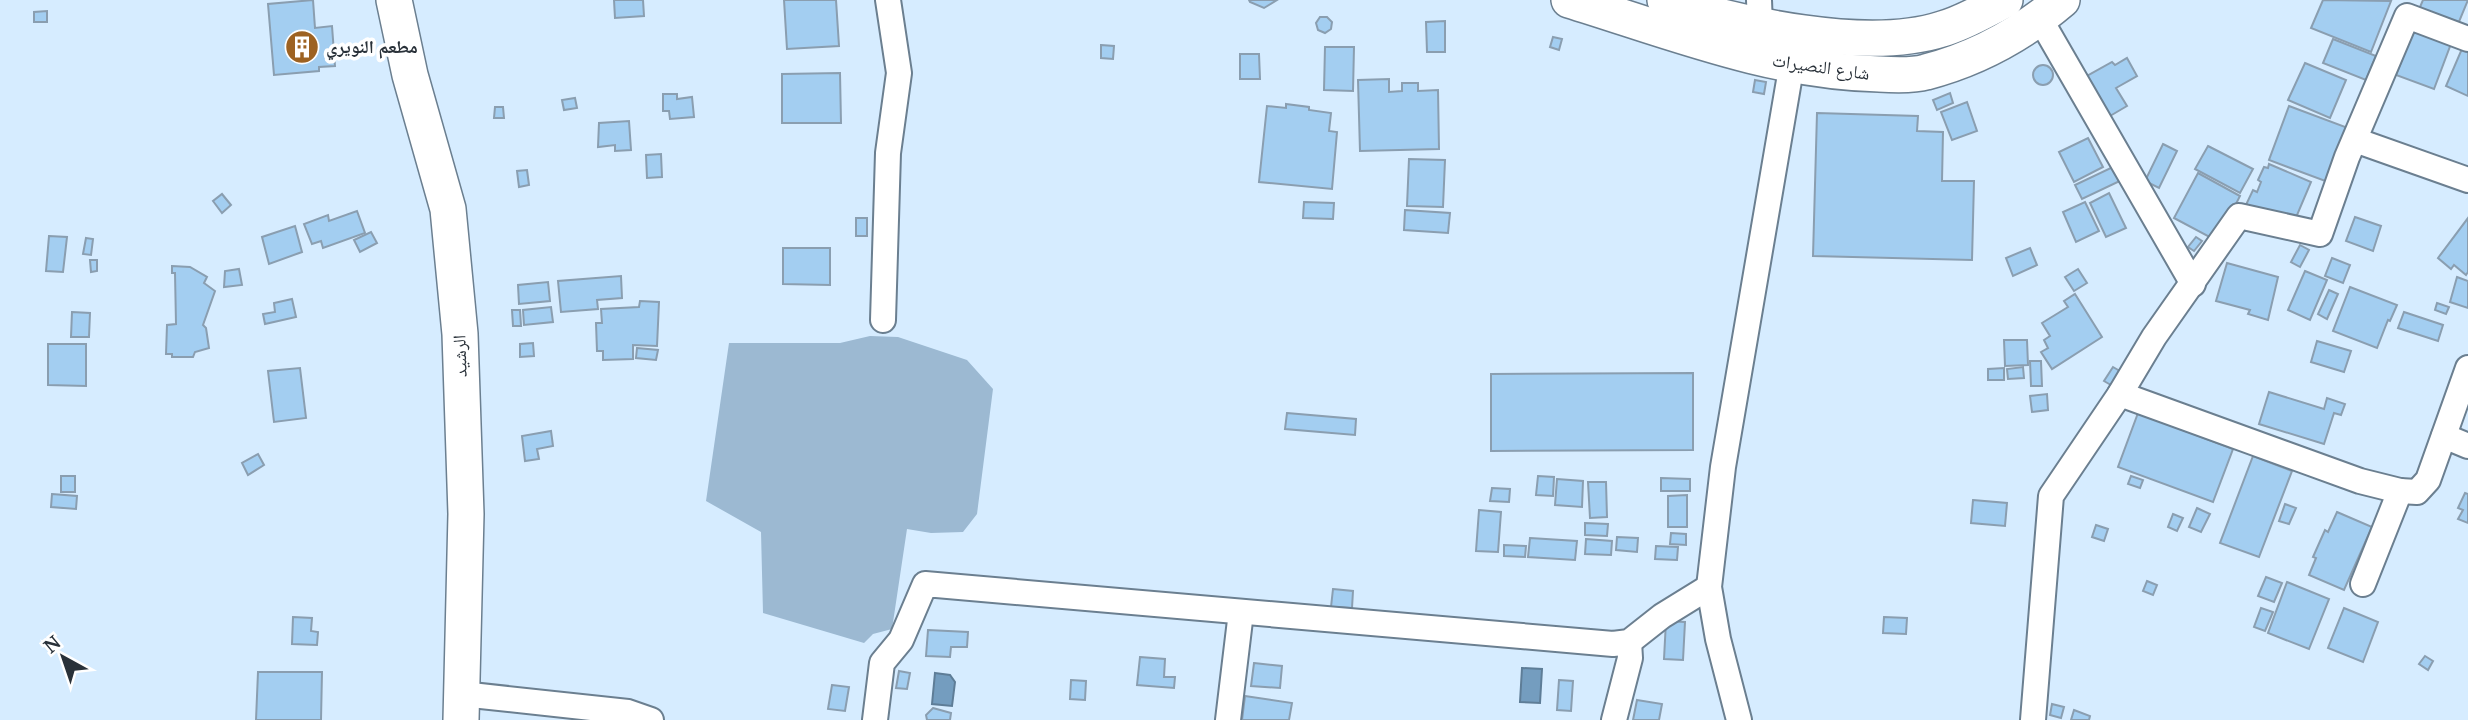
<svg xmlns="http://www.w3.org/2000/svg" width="2468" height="720" viewBox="0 0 2468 720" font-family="'Noto Serif','Noto Naskh Arabic',serif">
	<rect width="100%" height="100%" fill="#d6ecff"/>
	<polygon fill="#9cb9d2" points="870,336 898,337 967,360 993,389 977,514 963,532 931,533 907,529 892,629 873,634 864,643 763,613 761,532 706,501 729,343 840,343"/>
	<g fill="#749dbf" stroke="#5e7d97" stroke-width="2">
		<polygon points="1522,668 1542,669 1540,703 1520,702"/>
		<polygon points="935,673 950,675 955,682 952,706 932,704"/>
	</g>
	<g fill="#a3cef1" stroke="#8a9eb0" stroke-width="2">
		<polygon points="313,0 315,28 332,26 335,66 319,67 319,71 274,75 268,4"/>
		<polygon points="614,0 643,0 644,16 615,18"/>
		<polygon points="784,0 836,0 839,46 787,49"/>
		<polygon points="1249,0 1277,0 1264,8 1250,2"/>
		<polygon points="2323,0 2391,1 2371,52 2311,28"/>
		<polygon points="2423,0 2468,0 2456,29 2417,14"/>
		<polygon points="47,11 47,22 34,22 34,12"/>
		<polygon points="1320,17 1327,17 1332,22 1331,29 1325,33 1318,30 1316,23"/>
		<polygon points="1445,21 1445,52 1427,52 1426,22"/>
		<polygon points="2415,27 2452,41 2434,89 2396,75"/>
		<polygon points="1553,37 1562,39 1559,50 1550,47"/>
		<polygon points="2333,39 2376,56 2366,80 2323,63"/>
		<polygon points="2464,44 2468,46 2468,96 2446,86"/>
		<polygon points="1101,45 1114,46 1113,59 1101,58"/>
		<polygon points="1325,47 1354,47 1353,91 1324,90"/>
		<polygon points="1240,54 1259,54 1260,79 1240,79"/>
		<polygon points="2127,58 2137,76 2116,88 2127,106 2110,116 2087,76 2112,62 2115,65"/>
		<polygon points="2305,63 2346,80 2330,118 2288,100"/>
		<circle cx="2043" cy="75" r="10"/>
		<polygon points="840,73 841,123 782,123 782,74"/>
		<polygon points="1389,79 1389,92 1402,91 1402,83 1418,83 1418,91 1438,90 1439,149 1360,151 1358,80"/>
		<polygon points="1755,80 1766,82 1764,94 1753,92"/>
		<polygon points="1950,93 1953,103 1937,110 1933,100"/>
		<polygon points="663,94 677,94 677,99 692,97 694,117 670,119 669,111 663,111"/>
		<polygon points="575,98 577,108 564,110 562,100"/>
		<polygon points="1967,102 1977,131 1952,140 1941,112"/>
		<polygon points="1286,104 1309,107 1309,110 1331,113 1329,131 1337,132 1332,189 1259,182 1267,106 1286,108"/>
		<polygon points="2289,106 2348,128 2328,182 2269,160"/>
		<polygon points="495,107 503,107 504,118 494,118"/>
		<polygon points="1817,113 1918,116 1917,131 1943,132 1942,181 1974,181 1972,260 1813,256"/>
		<polygon points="629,121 631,150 615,151 615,145 598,147 599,123"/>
		<polygon points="2088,138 2103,167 2074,182 2059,152"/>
		<polygon points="2163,144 2177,151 2159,188 2145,181"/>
		<polygon points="2208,146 2253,169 2240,193 2195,169"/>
		<polygon points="661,154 662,177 647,178 646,155"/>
		<polygon points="1409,159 1445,160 1443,207 1407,206"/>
		<polygon points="2269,164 2311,182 2292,227 2245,207 2253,190 2257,192 2261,182 2258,180 2264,167 2268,168"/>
		<polygon points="2117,165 2124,179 2082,199 2075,185"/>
		<polygon points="527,170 529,185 519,187 517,171"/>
		<polygon points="2198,173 2240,196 2217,241 2174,218"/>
		<polygon points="2109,193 2126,228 2106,237 2090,203"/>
		<polygon points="222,194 231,205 222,213 213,201"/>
		<polygon points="1304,202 1334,203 1333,219 1303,218"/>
		<polygon points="2085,202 2099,231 2076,242 2063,212"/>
		<polygon points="1405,210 1450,213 1448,233 1404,230"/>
		<polygon points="357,211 365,233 323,248 321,241 312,244 304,224 328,215 329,221"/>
		<polygon points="2355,217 2381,226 2373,251 2346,241"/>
		<rect x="856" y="218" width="11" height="18"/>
		<polygon points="2468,218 2468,272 2466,275 2454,265 2451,269 2438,258"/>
		<polygon points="295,226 302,252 269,264 262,237"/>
		<polygon points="371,232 377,243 360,252 354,240"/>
		<polygon points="49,236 67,237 63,272 46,271"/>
		<polygon points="2196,237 2202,241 2194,251 2188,247"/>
		<polygon points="86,238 93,239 91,255 83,254"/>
		<polygon points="2300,245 2309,250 2300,267 2291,262"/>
		<polygon points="783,248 830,248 830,285 783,284"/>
		<polygon points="2030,248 2037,265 2013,276 2006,258"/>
		<polygon points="2332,258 2350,265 2343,283 2325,276"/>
		<polygon points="90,260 97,260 97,271 91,272"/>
		<polygon points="2227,263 2278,277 2268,320 2248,314 2250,310 2216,301"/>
		<polygon points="172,266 190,267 207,277 204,283 215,291 203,325 206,328 209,348 195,352 193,357 172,357 172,354 166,354 167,325 176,324 175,273 172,273"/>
		<polygon points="239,269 242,285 224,287 225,271"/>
		<polygon points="2078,269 2087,283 2074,291 2065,277"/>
		<polygon points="2305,271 2327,280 2310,320 2288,310"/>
		<polygon points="621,276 622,298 597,300 598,309 561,312 558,281"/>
		<polygon points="2457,277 2468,281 2468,308 2450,302"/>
		<polygon points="548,282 550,301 519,304 518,285"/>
		<polygon points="2350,287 2397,305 2390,321 2388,320 2377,348 2333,331"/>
		<polygon points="2329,290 2338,294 2327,319 2318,314"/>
		<polygon points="2075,294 2102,337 2052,369 2041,352 2048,348 2044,340 2050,336 2042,323 2068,307 2064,301"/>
		<polygon points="292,299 296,317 265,324 263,314 275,312 274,303"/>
		<polygon points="640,301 659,302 657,346 633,345 633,359 603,360 603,351 597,351 596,323 602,323 601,309 639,307"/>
		<polygon points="2437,303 2449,307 2446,314 2435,310"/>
		<polygon points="551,307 553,322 524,325 523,310"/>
		<polygon points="512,310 520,310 521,326 513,326"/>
		<polygon points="72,312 90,313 89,337 71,337"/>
		<polygon points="2404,312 2443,325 2438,341 2398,328"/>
		<polygon points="2004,340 2027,340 2028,365 2005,366"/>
		<polygon points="2317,341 2351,351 2344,372 2311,362"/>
		<polygon points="533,343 534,356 520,357 520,344"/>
		<polygon points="48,344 86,344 86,386 48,385"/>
		<polygon points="637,348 658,350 656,360 636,358"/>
		<polygon points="2030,361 2041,361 2042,386 2031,386"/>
		<polygon points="2023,367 2024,378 2008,379 2007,369"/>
		<polygon points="2113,367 2125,374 2116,388 2104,381"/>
		<polygon points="300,368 306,418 274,422 268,371"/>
		<polygon points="2004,368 2004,380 1988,380 1988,369"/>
		<polygon points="1693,373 1693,450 1491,451 1491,374"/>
		<polygon points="2269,392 2324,409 2327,398 2345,404 2341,415 2334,413 2324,444 2259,424"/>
		<polygon points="2047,394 2048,410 2032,412 2030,396"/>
		<polygon points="1287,413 1356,419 1355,435 1285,429"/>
		<polygon points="2138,413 2233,449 2213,502 2118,467"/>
		<polygon points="551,431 553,446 537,449 539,459 525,461 522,436"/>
		<polygon points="258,454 264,465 248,475 242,463"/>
		<polygon points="2253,456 2292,471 2259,557 2220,543"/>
		<rect x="61" y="476" width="14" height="16"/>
		<polygon points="1538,476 1554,477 1553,496 1536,495"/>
		<polygon points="2131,476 2143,480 2140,488 2128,484"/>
		<polygon points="1661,478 1690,479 1690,491 1661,491"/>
		<polygon points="1557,479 1583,481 1582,507 1555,505"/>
		<polygon points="1588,482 1606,482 1607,517 1590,518"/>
		<polygon points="1492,488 1510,489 1509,502 1490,501"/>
		<polygon points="2465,493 2468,494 2468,523 2458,519 2463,510 2458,508"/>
		<polygon points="52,494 77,496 76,509 51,507"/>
		<polygon points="1687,495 1687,527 1668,527 1668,496"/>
		<polygon points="1973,500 2007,503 2005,526 1971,523"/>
		<polygon points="2285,504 2296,508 2289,524 2279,521"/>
		<polygon points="2197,508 2210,514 2201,532 2189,527"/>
		<polygon points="1479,510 1501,512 1498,552 1476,551"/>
		<polygon points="2337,512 2372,527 2344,590 2309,575 2316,558 2313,557 2325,530 2328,532"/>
		<polygon points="2173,514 2183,518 2177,531 2168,527"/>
		<polygon points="1585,523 1608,524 1607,536 1585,535"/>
		<polygon points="2096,525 2108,529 2104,541 2092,537"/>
		<polygon points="1671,533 1686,534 1686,545 1670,544"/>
		<polygon points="1617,537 1638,538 1637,552 1616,550"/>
		<polygon points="1530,538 1577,541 1575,560 1528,557"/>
		<polygon points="1586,539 1612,541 1611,555 1585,554"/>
		<polygon points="1504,545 1526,546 1525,557 1504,556"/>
		<polygon points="1656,546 1678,547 1677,560 1655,559"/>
		<polygon points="2266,577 2282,583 2274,602 2258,596"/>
		<polygon points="2147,581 2157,585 2153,595 2143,591"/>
		<polygon points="2287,582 2329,599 2309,649 2268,633"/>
		<polygon points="1333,589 1353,591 1352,608 1331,607"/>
		<polygon points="2261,608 2273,612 2265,631 2254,627"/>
		<polygon points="2344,608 2378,622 2363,662 2328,648"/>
		<polygon points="293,617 312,618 311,631 318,632 317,645 292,644"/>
		<polygon points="1884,617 1907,618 1906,634 1883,633"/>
		<polygon points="1666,621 1685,622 1683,660 1664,659"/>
		<polygon points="928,630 968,632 967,647 951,647 950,657 926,656"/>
		<polygon points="2425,656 2433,661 2428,670 2419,664"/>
		<polygon points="1140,657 1165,659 1164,677 1175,677 1174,688 1137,685"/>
		<polygon points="1254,663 1282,666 1280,688 1251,686"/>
		<polygon points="899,671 910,673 907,689 896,688"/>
		<polygon points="258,672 322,672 321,720 256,720"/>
		<polygon points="1071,680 1086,681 1085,700 1070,699"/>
		<polygon points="1559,680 1573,681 1571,711 1557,710"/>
		<polygon points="832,685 849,687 845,711 828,709"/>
		<polygon points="1245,696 1292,703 1289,720 1242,720"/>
		<polygon points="1637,700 1662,704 1659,720 1633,720"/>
		<polygon points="2052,704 2064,707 2061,718 2050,715"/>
		<polygon points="933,708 951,713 950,720 927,720 926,715"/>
		<polygon points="2074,710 2090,716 2089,720 2071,720"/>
	</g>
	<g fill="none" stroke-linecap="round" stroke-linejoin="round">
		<g stroke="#6b7f90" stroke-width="28">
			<g id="minor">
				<polyline points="1759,0 1760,26"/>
				<polyline points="2039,17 2193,284"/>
				<polyline points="2355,140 2468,180"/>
				<polyline points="883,320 888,153 899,73 888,0"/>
				<polyline points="2120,394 2360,481 2400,491 2363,584"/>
				<polyline points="2444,436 2468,446"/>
				<polyline points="2400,491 2417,492 2428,480 2468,368"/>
				<polyline points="462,694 628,712 651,720"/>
				<polyline points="875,720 882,663 901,640 925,584 1613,644 1629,642 1662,616 1709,587"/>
				<polyline points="1228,720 1241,612"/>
				<polyline points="1614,720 1630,658 1629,642"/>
				<polyline points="1739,720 1718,639 1709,587 1723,467 1792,63"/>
				<polyline points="2033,720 2051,496 2120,394 2154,337 2239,216 2320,234 2347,157 2407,16 2468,39"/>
			</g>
		</g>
		<g stroke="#6b7f90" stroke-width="38">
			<g id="secondary">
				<polyline points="394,0 410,75 448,209 460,334 466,514 461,720"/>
				<path d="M1569,0C1670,31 1772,72 1879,74C1894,75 1912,76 1926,72C1976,59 2023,33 2062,0"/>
				<path d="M1665,0C1739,25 1867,53 1942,29C1964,23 1985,10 2005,0"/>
			</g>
		</g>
		<use href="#minor" stroke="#fff" stroke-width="24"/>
		<use href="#secondary" stroke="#fff" stroke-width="35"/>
	</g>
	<defs>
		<g id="building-disc" transform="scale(1.75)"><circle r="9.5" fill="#9d6222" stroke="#fff"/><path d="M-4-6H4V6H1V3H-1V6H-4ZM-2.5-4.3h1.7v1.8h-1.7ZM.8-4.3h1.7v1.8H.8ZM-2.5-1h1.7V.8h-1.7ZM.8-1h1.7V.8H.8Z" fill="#fff"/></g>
	</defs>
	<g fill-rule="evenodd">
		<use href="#building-disc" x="302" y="47"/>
	</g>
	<g text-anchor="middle" stroke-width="7" stroke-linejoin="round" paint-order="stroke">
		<g font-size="18" font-weight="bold" fill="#293139" stroke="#fff" text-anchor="start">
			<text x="326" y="53">مطعم النويري</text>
		</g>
		<g font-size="18" fill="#293139" stroke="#fff">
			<text transform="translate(1821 67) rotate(8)" y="6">شارع النصيرات</text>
			<text transform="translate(460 356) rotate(-92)" y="6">الرشيد</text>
		</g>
	</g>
	<g transform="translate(63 657) rotate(320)" stroke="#ffffff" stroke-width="5" paint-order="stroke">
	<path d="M0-5L12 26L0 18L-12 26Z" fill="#293139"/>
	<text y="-10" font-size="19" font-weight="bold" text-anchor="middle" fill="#293139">N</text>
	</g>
</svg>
